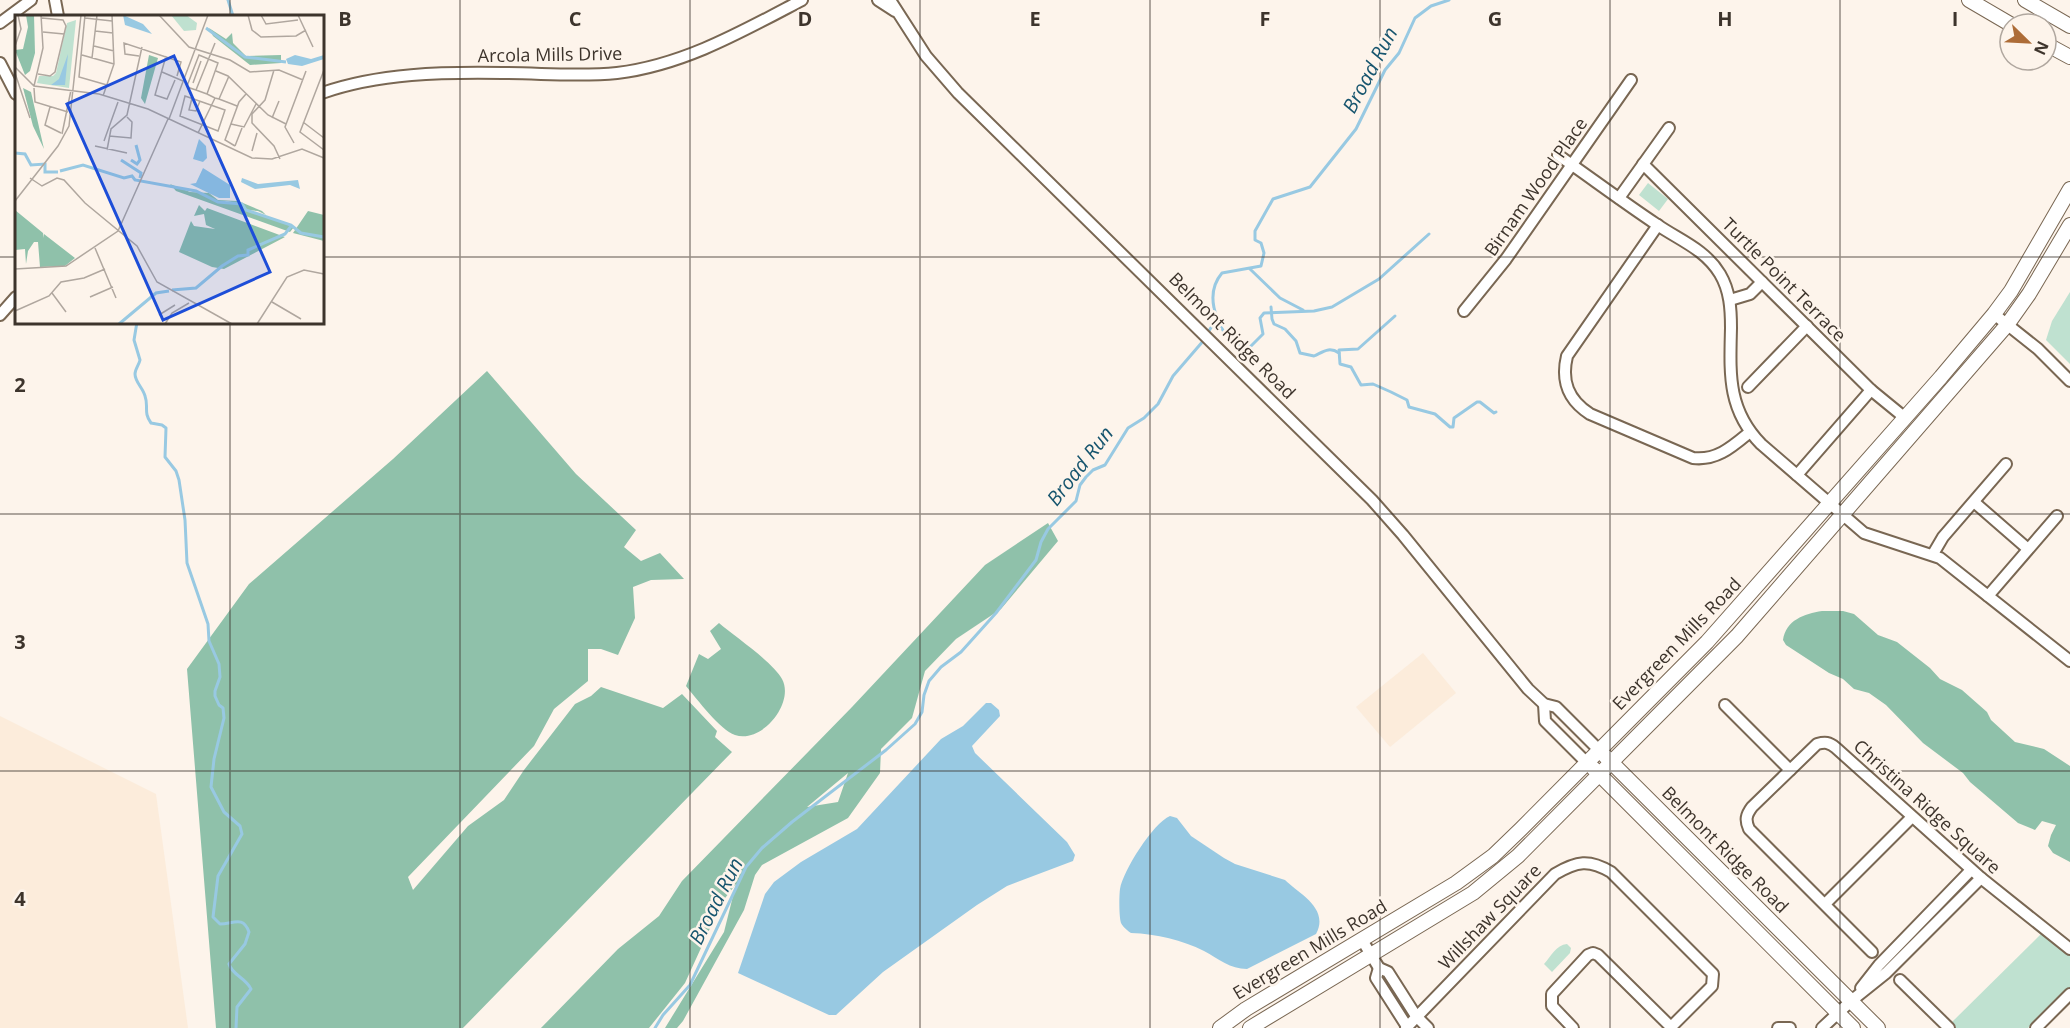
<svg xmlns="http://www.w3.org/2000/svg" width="2070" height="1028" viewBox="0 0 2070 1028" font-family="'Open Sans',sans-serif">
	<rect width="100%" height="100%" fill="#fdf4eb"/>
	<g fill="#fcecdb">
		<polygon points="1423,653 1456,693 1390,747 1356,707"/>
		<polygon points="0,716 156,794 188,1028 0,1028"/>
	</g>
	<g fill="#bfe1d0">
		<polygon points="1648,183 1668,199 1659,211 1639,195"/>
		<polygon points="2070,292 2070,364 2046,340 2052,321"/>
		<polygon points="2042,933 2070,955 2070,987 2028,1028 1956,1028 1951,1023"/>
		<path d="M1567,944L1571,948L1570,953L1552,972L1544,964C1551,956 1556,945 1567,944Z"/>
	</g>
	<g fill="#8fc1aa" fill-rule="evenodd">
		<polygon points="487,371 576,474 636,530 624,547 641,561 660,553 684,579 651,580 633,587 635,618 618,655 601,649 588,649 588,681 554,709 534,746 408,877 413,890 468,826 504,800 524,770 575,704 591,696 601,687 663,708 682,694 717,731 715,737 732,752 463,1028 216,1028 187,669 249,584 393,459"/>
		<path d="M1048,523L1058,541L1001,609L956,639L925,671L912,718L881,749L880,773L848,818L762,865L755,875L744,910L683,1021L677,1028H665L724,932L736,884L722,902L685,983L649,1028H541L618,949L659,916L682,881L852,707L985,565ZM848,773L838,802L807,807Z"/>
		<path d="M1822,611H1843L1854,614L1878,635L1897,642L1930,668L1940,679L1962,690L1987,712L1991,720L2015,742L2044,749L2070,766V862L2053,853L2048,846L2051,835L2056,825L2042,821L2035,830L2018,823L1970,782L1963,773L1923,743L1886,705L1869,693L1854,689L1843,679L1829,673L1786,645L1783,640C1786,620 1804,614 1822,611Z"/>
		<path d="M719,623C734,636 773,662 782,679C795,703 762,744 735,735C720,730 697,699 686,686L699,654L708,659L721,649L710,631Z"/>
	</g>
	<g fill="#98c9e2">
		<polygon points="986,703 991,703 999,710 1000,716 972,746 975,753 1067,842 1075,855 1073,861 1007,886 977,905 883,972 836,1015 829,1015 738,973 765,894 774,882 801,862 857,829 941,739 963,726"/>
		<path d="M1170,816L1177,818L1191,836L1224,858L1235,864L1285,880C1298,893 1330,908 1316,934L1247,969C1230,969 1219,959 1204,951C1182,940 1157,934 1131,933C1128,931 1123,927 1121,923C1119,917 1119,896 1120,889C1123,871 1153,823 1170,816Z"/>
	</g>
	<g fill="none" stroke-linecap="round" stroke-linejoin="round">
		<g stroke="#98c9e2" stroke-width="3">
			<polyline points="228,0 233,16"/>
			<polyline points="1250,269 1280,298 1303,310"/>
			<path d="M1271,307L1272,319L1274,324L1285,329L1296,341L1300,353L1314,356C1323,352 1329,346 1339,353"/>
			<polyline points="1395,316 1358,349 1339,350 1340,364 1351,367 1361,385 1373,384 1391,392 1407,400 1409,407 1435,414 1450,427 1453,427 1454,418 1477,402 1480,402 1494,413 1496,412"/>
			<path d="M137,322L134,340L140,360C139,365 135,369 135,374C135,382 143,388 145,396C149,407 143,412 151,423L162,425L166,428L165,457L176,471L179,480L185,520L187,563L208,624L209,641L219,664L220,677L215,691V696L219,705L223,708L224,718L214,759L211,787L224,812L240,826L242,834L218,876L213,917L220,924C233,924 243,915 249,932L245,944L229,964C232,975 246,978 251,989L237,1007L236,1028"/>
			<polyline points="1213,324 1221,327 1226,335 1246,351 1263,334 1260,318 1264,313 1314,311 1332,307 1379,279 1429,234"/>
			<path d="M1207,334L1217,318C1211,302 1211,286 1222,273L1261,266L1264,253L1261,243L1255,240V231L1273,199L1310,187L1356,129L1385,70L1399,53L1415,18L1431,6L1449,0"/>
			<polyline points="655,1028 663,1015 690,985 746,867 762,848 792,822 886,750 915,724 922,712 924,695 929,681 941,667 961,652 996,613 1036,560 1041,542 1048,529 1076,501 1080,485 1086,477 1093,470 1105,465 1128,428 1144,418 1158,404 1173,376 1204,340"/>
		</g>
		<g stroke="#796753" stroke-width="14">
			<g id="minor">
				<polyline points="55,0 58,16"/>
				<polyline points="878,0 895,11"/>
				<polyline points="890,0 926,56 958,93 1372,500 1403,535 1528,689 1544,704 1556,707 1599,750"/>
				<polyline points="0,23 31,0"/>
				<polyline points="0,63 16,94"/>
				<path d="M322,93C379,73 443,72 503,73C541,73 579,77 617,73C684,65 743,31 802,0"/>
				<path d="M1558,155C1591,178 1623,202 1656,224C1679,240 1705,249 1720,274C1730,291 1731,309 1731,328C1730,373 1727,409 1761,444L1864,533L1940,558L2070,661"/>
				<polyline points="1643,164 1871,390 1904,417"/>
				<polyline points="1619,198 1669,128"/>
				<path d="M1658,225L1567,356C1561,381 1568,400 1590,414L1693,458C1717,461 1733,446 1750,432"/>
				<polyline points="1730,300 1750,294 1762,282"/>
				<polyline points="1464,311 1506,259 1631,80"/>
				<polyline points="1994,314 2038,349 2070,381"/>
				<polyline points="0,315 16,297"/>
				<polyline points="1748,387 1807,326"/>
				<polyline points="1797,475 1871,390"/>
				<polyline points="1974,502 2028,549"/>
				<polyline points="1933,554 1943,537 2006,464"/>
				<polyline points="1988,596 2057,516"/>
				<polyline points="1544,704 1545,721 1587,763"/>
				<polyline points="1725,705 1790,770"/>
				<polyline points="1825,904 1912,817"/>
				<polyline points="1362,940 1379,968 1388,972 1416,1016 1428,1028"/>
				<path d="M1872,952L1749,829C1745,820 1746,815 1752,807L1817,744C1825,742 1829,742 1836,748L1981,878L2070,949"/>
				<polyline points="1379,968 1376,978 1408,1028"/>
				<polyline points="1900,980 1949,1028"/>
				<polyline points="1861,988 1879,965 1971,870"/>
				<path d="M1406,1028L1555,874C1577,861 1589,859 1611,872L1713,974L1712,986L1670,1028"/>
				<polyline points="1573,1028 1552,1006 1552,994 1588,955 1593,953 1598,955 1671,1027"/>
				<polyline points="1778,1028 1790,1028"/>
				<polyline points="1822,1028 1851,1001 1886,973 1981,878"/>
				<polyline points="2036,1028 2070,994"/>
			</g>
		</g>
		<g stroke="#796753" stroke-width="16">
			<g id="major">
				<polyline points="1969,0 2010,24"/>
				<polyline points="2025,0 2070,26"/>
				<polyline points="2046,44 2070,57"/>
				<polyline points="1605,756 1878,1028"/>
				<polyline points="1593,768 1853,1028"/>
				<polyline points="1220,1028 1246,1009 1456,883 1493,856 1521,829 1707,642 1941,377 1994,314 2011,291 2070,189"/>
				<polyline points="1250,1028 1473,893 1518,856 1737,636 2007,325 2029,294 2070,225"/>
			</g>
		</g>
		<use href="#minor" stroke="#fff" stroke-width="10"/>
		<use href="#major" stroke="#fff" stroke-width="14"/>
	</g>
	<path fill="none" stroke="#3d342c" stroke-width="1.5" stroke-opacity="0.55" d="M230,0V16M460,0V1028M690,0V1028M920,0V1028M1150,0V1028M1380,0V1028M1610,0V1028M1840,0V1028M0,257H16M322,257H2070M230,322V1028M0,514H2070M0,771H2070"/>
	<g text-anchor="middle" stroke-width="5" stroke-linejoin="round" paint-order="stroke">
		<g font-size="18" fill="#3d342c" stroke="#fdf4eb">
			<text transform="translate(550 55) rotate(-1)" y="6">Arcola Mills Drive</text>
			<text transform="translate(1536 187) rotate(-55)" y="6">Birnam Wood Place</text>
			<text transform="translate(1784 280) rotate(45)" y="6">Turtle Point Terrace</text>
			<text transform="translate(1232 336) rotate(45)" y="6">Belmont Ridge Road</text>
			<text transform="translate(1677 644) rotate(-46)" y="6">Evergreen Mills Road</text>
			<text transform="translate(1927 807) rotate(42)" y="6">Christina Ridge Square</text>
			<text transform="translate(1725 850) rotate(45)" y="6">Belmont Ridge Road</text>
			<text transform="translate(1490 917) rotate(-46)" y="6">Willshaw Square</text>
			<text transform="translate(1310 950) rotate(-31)" y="6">Evergreen Mills Road</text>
		</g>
		<g font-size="20" font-style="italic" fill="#17556e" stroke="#fdf4eb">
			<text transform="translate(1370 70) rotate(-62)" y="7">Broad Run</text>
			<text transform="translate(1080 466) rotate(-52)" y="7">Broad Run</text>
			<text transform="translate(716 901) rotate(-63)" y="7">Broad Run</text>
		</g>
	</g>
	<g transform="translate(15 15)">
		<rect width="309" height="309" fill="#fdf4eb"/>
		<path d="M156,0H171L182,8L181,15L169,16ZM61,5L54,73L22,68L24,61H38L41,58L52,8Z" fill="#bfe1d0"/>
		<path d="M11,0H19L20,38L15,56L10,60L0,35L8,34L13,12ZM194,13L211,24L217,18L218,28L231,41L266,40V48L235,50L198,21ZM134,40L143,43L130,89L126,83ZM8,73L16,77L29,134L18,111ZM155,169L175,177L194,178L203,185L222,186L228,188L247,196L251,200L243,196L232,195L228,189L211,186L207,187L226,190L230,195L279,212L275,217L161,176ZM184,190L190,196L192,193L270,222L209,254L197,252L164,237L176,206L179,211L200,214L191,210L189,199L179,201ZM0,195L28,218L29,223V219L60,243L50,251L25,252L23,227H19L13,236L11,249L10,234L0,235ZM293,196L309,200V226L278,218Z" fill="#8fc1aa"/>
		<path d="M108,0L128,9L137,19L110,10ZM53,39L50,70H36L44,64ZM280,40L296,44L309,40V44L287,51L273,49L271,44ZM184,124L191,131L192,143L188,147L178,144ZM188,153L215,170V183H204L175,169L181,168ZM227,163L243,169L283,165L285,174L275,170L240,174L226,167Z" fill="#98c9e2"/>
		<path fill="none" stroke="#98c9e2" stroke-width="3" d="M191,13L230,42L271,47M0,138L10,139L16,150L30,149V157H43M106,145L126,158L125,163M116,145L122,149L125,145L121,130M45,156L68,150L109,163L117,161L120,165L181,176L203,187L227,189L231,195L276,210L286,218L309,222M157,275L181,273L207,251L223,241L233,240V235L270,219L277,210M104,309L141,278L154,276"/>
		<path fill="none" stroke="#b0a79f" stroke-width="1.5" d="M70,0L64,62L92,70M144,0L174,32L215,45L235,57L264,55L288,65M233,0L237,15L246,22L281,21L291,15M246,0L251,9L283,5M283,0L298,32M70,3L97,6M80,16L98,18M28,17L49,19M0,31L6,14L3,0M79,31L99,36M67,40L99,49M124,41L110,39L109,28L166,47L162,61M151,41L140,80L152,84L160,65M77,43L82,0M0,52L19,71L84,79L133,94L237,143L257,144L287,134L309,143M259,55L250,85L237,99V108L259,131L265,144M309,55L285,117L309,135M201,56L213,61L253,100L271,109M147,57L168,66M0,58L15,103M23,59L35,61L40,57L51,11L48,5L27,3M178,68L186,46M19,71L28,33L26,0M19,73L20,87L53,97M181,75L200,28M192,79L203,48L184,40L172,71L175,73L181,75L192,79L200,83L204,84L217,89L222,91M88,81L99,49L97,0M170,81L210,95L203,116L165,101ZM177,83L174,95L181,96L185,86M204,84L214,61M35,92L30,110L46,118M257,103L264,86M154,104L193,0M288,107L309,123M216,109L229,112L241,89M183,118L200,83M47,119L56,75M94,121L116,123L117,107L112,102M89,126L103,87M279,128L270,112L291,56M80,131L112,138M220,131L210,125L224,87L231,79M220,131L227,113M92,135L96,114L112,100L127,32M237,136L242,118M15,163L27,171L42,163L49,165L70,188L122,231L142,267L217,309M0,186L43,131L54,111L66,0M80,233L101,283M0,254L51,251L103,216L153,104M37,278L51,297M75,282L98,272M257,287L286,304M0,296L34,281L46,267L69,263L90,254M144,300L160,290M150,309L157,298L174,288M242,309L272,262L289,255L309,259"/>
		<path fill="#1d4ed8" fill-opacity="0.15" stroke="#1d4ed8" stroke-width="3" d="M159,41L255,257L148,305L52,89Z"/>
		<rect width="309" height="309" fill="none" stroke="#3d342c" stroke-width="3"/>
	</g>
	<g font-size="20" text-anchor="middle" font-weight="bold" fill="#3d342c" stroke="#fdf4eb" stroke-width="5" stroke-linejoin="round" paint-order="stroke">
		<text x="345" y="26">B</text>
		<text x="575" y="26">C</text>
		<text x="805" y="26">D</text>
		<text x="1035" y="26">E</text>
		<text x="1265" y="26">F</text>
		<text x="1495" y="26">G</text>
		<text x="1725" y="26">H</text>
		<text x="1955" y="26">I</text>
		<text x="20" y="392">2</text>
		<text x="20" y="649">3</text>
		<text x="20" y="906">4</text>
	</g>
	<g transform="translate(2028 42) rotate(114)"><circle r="28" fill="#fdf4eb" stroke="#b0a79f" stroke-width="1.5"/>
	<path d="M0-4.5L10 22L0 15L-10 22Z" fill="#ad6c37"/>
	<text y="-9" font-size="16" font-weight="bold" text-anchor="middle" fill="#3d342c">N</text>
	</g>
</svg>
